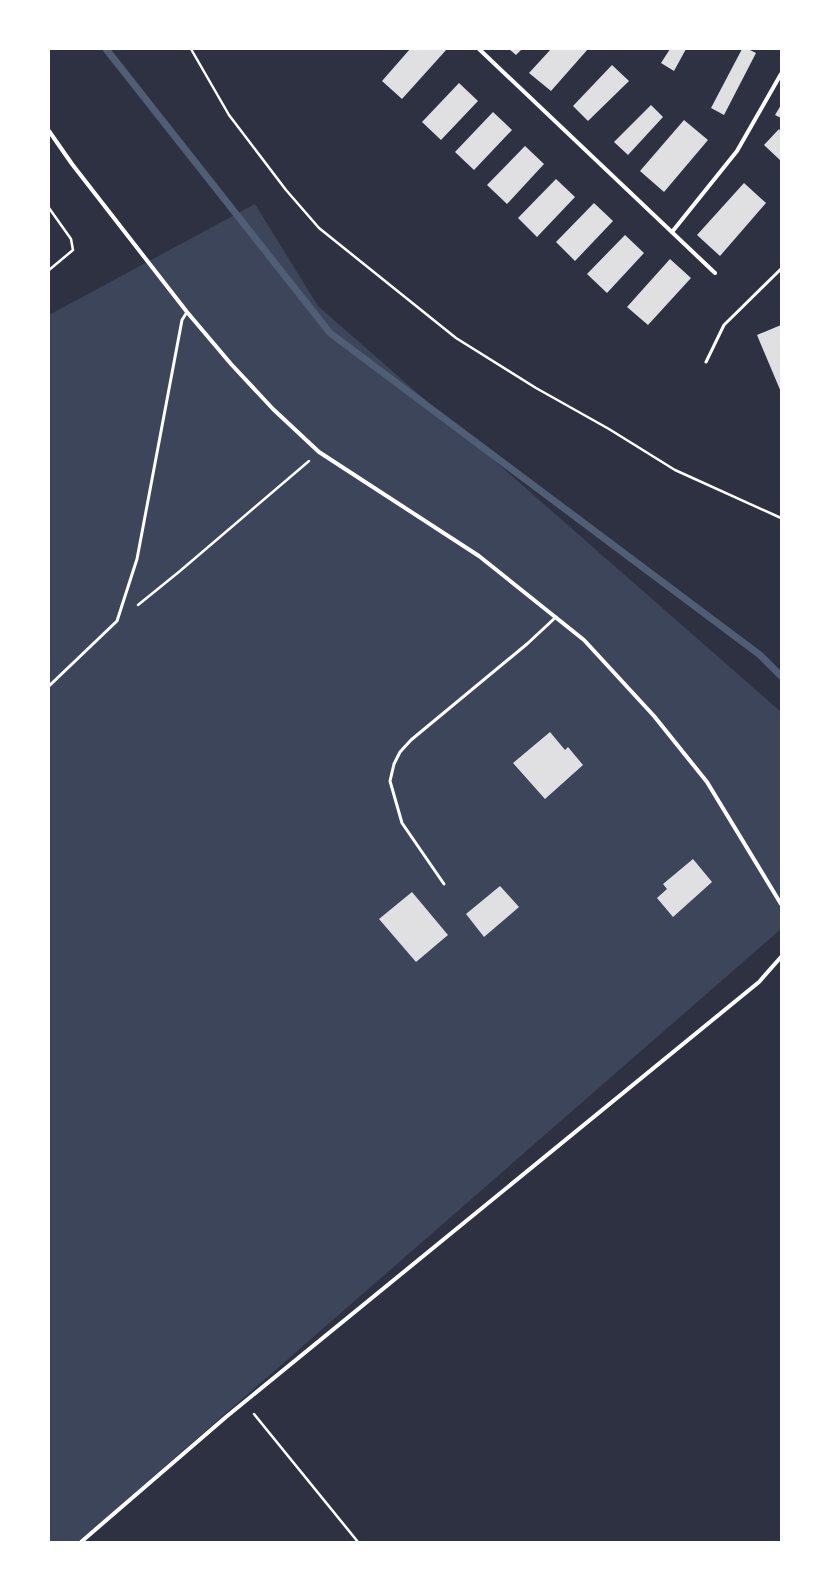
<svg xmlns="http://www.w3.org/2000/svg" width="830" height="1591" viewBox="0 0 830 1591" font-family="'Sofia Sans Condensed',sans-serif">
	<rect width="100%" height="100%" fill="#2d3142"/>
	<polygon fill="#3c4559" points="255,204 318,306 781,712 781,929 100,1523 77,1542 49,1542 49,315"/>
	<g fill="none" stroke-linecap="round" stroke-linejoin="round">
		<polyline stroke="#4f5d75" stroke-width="7" points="106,49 330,333 760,655 781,676"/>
	</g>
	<g fill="#e0e0e3">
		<polygon points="410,49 447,49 402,99 382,81"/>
		<polygon points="509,49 522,49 516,55"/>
		<polygon points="551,49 588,49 551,91 529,73"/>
		<polygon points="670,49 686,49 674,71 661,63"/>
		<polygon points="742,49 748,49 756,53 724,115 711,108"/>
		<polygon points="612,65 629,81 588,121 573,106"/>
		<polygon points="459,83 478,101 441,140 422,122"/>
		<polygon points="651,105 663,117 628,155 614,142"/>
		<polygon points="781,105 781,118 775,115"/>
		<polygon points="493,112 512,130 474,170 455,152"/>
		<polygon points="684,120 708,140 664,192 640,171"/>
		<polygon points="779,129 781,132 781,161 764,145"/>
		<polygon points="525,146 544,164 507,204 487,185"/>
		<polygon points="556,179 575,197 537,237 518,218"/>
		<polygon points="744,183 766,203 720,256 697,235"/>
		<polygon points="594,203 613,221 575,261 556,242"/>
		<polygon points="625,235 644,253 607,293 587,274"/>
		<polygon points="670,259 691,278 648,325 627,307"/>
		<polygon points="781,325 781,392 757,335"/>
		<polygon points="550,732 565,750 568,747 583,765 545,799 513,763"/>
		<polygon points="693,859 712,882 673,917 657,898 667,889 663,884"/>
		<polygon points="500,886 519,907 484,937 466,914"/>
		<polygon points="412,892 448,935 416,962 379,919"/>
	</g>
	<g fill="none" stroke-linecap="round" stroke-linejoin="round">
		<g stroke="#fff" stroke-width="2.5">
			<polyline points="191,49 229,115 286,190 319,228 456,338 536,388 609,429 675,470 781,518"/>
			<polyline points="49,208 71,239 73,250 49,270"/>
			<polyline points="138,605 180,571 309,461"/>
			<polyline points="254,1414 358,1542"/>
		</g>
		<g stroke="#fff" stroke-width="3">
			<polyline points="706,362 724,325 781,269"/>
			<polyline points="49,686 117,621 137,559 182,320 187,312"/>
			<polyline points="444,884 402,823 390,781 394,764 400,752 411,740 527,644 556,617"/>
		</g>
		<g stroke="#fff" stroke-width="4">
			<polyline points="479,49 715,273"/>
			<polyline points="49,131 72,164 187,312 231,364 273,409 319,452 479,556 584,640 654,716 707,782 781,904"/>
			<polyline points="672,232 737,151 781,74"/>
			<polyline points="81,1542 226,1417 759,982 781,957"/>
		</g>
	</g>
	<rect width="830" height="1591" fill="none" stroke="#ffffff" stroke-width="100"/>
</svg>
